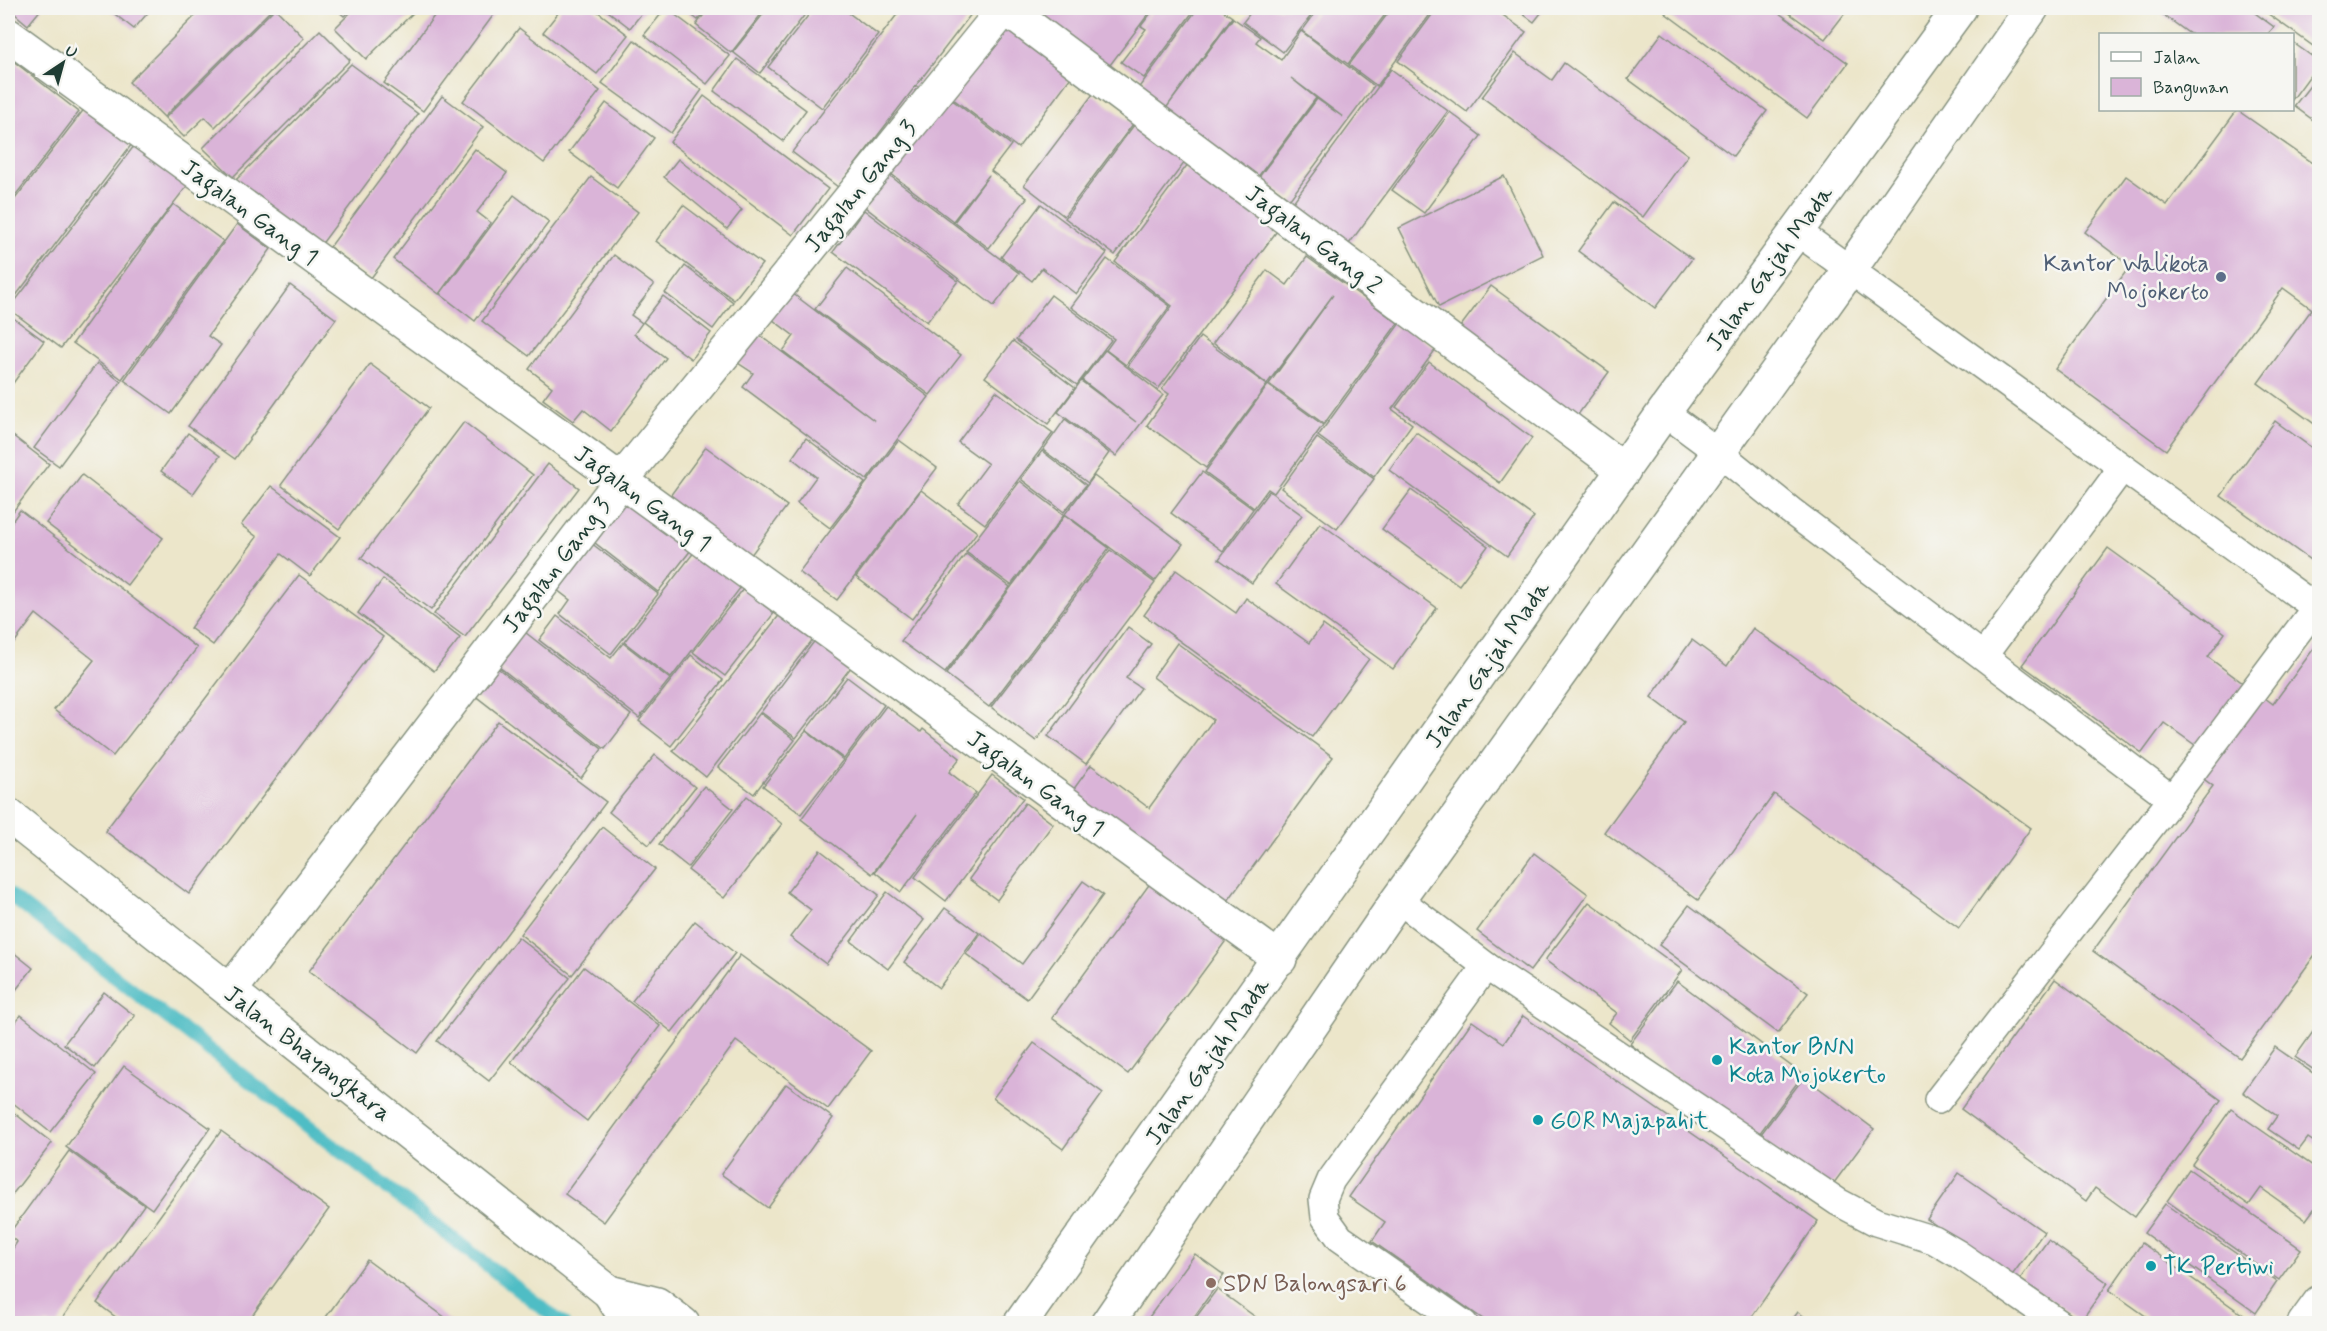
<svg xmlns="http://www.w3.org/2000/svg" width="2327" height="1331" viewBox="0 0 2327 1331" font-family="Mynerve,sans-serif">
	<rect width="100%" height="100%" fill="#f6f6f2"/>
	<filter id="ink" filterUnits="userSpaceOnUse"><feTurbulence type="fractalNoise" baseFrequency=".0167" numOctaves="2"/><feDisplacementMap in="SourceGraphic" scale="12" xChannelSelector="R" yChannelSelector="G"/><feConvolveMatrix kernelMatrix="1 2 1 2 8 2 1 2 1" color-interpolation-filters="sRGB"/></filter>
	<filter id="wash" filterUnits="userSpaceOnUse"><feTurbulence type="fractalNoise" baseFrequency=".008" numOctaves="4" result="noise"/><feDisplacementMap in="SourceGraphic" scale="24" xChannelSelector="R" yChannelSelector="G"/><feGaussianBlur stdDeviation="1.35" result="paint"/><feColorMatrix in="noise" values="0 0 0 0 0 0 0 0 0 0 0 0 0 0 0 0 0 1.4 0 .05"/><feComposite in="paint" operator="in"/></filter>
	<g filter="url(#wash)">
		<rect width="100%" height="100%" fill="#ece6ca"/>
		<g fill="none" stroke-linecap="round" stroke-linejoin="round">
			<polyline stroke="#4fbdc5" stroke-width="14" points="8,894 563,1324"/>
		</g>
		<g id="blocks">
			<g fill="#dab4d8">
				<polygon points="8,8 42,8 28,25"/>
				<polygon points="107,8 152,8 134,29"/>
				<polygon points="203,8 273,8 164,117 129,82"/>
				<polygon points="275,8 304,38 215,127 205,117 184,137 165,118"/>
				<polygon points="335,8 353,8 344,16"/>
				<polygon points="355,8 418,8 366,59 335,28"/>
				<polygon points="440,8 487,8 495,13 423,111 384,83"/>
				<polygon points="562,8 593,8 628,35 597,74 543,32"/>
				<polygon points="604,8 646,8 630,28"/>
				<polygon points="666,8 730,56 707,84 644,35"/>
				<polygon points="682,8 707,8 698,20"/>
				<polygon points="709,8 766,8 731,53 696,25"/>
				<polygon points="768,8 810,8 760,73 733,52"/>
				<polygon points="814,8 842,8 878,35 822,108 768,67"/>
				<polygon points="902,8 975,9 838,187 792,152"/>
				<polygon points="1036,8 1153,8 1104,73 1029,17"/>
				<polygon points="1155,8 1195,9 1144,78 1121,62 1146,29 1141,26"/>
				<polygon points="1198,8 1219,8 1232,17 1167,107 1233,18 1260,37 1256,42 1281,60 1301,31 1374,86 1290,199 1259,177 1317,99 1343,117 1291,78 1316,98 1252,185 1131,98"/>
				<polygon points="1254,8 1317,8 1283,52 1243,22"/>
				<polygon points="1319,8 1390,8 1348,64 1302,31"/>
				<polygon points="1392,8 1435,8 1377,86 1349,65"/>
				<polygon points="1437,8 1493,8 1526,32 1467,112 1398,61"/>
				<polygon points="1515,8 1545,8 1534,22"/>
				<polygon points="1670,8 1772,8 1848,63 1807,118 1665,13"/>
				<polygon points="1782,8 1849,8 1825,39"/>
				<polygon points="2154,8 2248,8 2274,27 2268,34 2190,34"/>
				<polygon points="2260,8 2320,8 2320,51"/>
				<polygon points="1005,21 1074,73 1018,148 948,95"/>
				<polygon points="519,28 600,91 544,163 463,101"/>
				<polygon points="320,30 350,60 233,177 203,148"/>
				<polygon points="1662,33 1767,111 1733,156 1628,79"/>
				<polygon points="634,40 702,90 671,133 602,83"/>
				<polygon points="2292,42 2320,62 2292,100"/>
				<polygon points="1515,53 1552,80 1564,63 1688,155 1643,217 1482,97"/>
				<polygon points="8,57 79,112 8,205"/>
				<polygon points="737,59 806,110 783,141 714,91"/>
				<polygon points="351,64 418,114 318,249 231,185"/>
				<polygon points="1391,69 1448,111 1346,248 1290,206"/>
				<polygon points="2320,73 2320,125 2294,106"/>
				<polygon points="1093,94 1133,124 1064,216 1024,185"/>
				<polygon points="442,96 483,127 371,278 330,247"/>
				<polygon points="704,96 828,189 793,235 670,142"/>
				<polygon points="947,96 1011,145 991,171 1027,198 989,248 954,222 989,175 953,221 890,173"/>
				<polygon points="606,103 654,138 617,188 569,152"/>
				<polygon points="85,108 132,144 8,306 8,208"/>
				<polygon points="2237,110 2320,168 2320,428 2258,383 2312,309 2283,288 2166,450 2055,369 2130,266 2085,232 2126,176 2167,205"/>
				<polygon points="1450,112 1481,136 1424,213 1392,190"/>
				<polygon points="1134,125 1185,162 1115,255 1065,218"/>
				<polygon points="134,146 187,186 61,348 9,309"/>
				<polygon points="475,149 507,173 477,212 491,223 439,294 393,259"/>
				<polygon points="678,159 742,210 727,229 664,177"/>
				<polygon points="1188,164 1277,231 1159,388 1128,366 1172,306 1115,262"/>
				<polygon points="889,175 1019,273 994,306 865,207"/>
				<polygon points="1504,176 1543,255 1439,307 1399,228"/>
				<polygon points="591,177 638,212 529,356 482,321"/>
				<polygon points="514,195 549,222 475,321 440,294"/>
				<polygon points="1614,202 1692,259 1655,308 1578,251"/>
				<polygon points="173,204 223,241 122,379 73,343"/>
				<polygon points="1041,204 1107,253 1076,294 1042,268 1032,281 1001,257"/>
				<polygon points="683,205 762,264 734,300 656,241"/>
				<polygon points="864,210 958,281 927,322 833,252"/>
				<polygon points="237,224 271,249 208,336 221,345 171,414 124,380"/>
				<polygon points="614,255 654,285 631,315 642,323 634,334 666,358 611,431 583,409 573,421 543,399 552,387 529,369"/>
				<polygon points="1307,257 1398,323 1324,424 1269,384 1333,295 1267,384 1213,343 1267,270 1287,285"/>
				<polygon points="1107,259 1170,306 1126,365 1106,350 1114,339 1071,307"/>
				<polygon points="685,266 733,302 713,329 665,293"/>
				<polygon points="847,268 961,355 930,395 815,309"/>
				<polygon points="290,285 336,319 235,459 188,426"/>
				<polygon points="1491,286 1609,372 1569,427 1451,339"/>
				<polygon points="788,290 929,397 867,480 743,387 753,373 738,363 759,335 875,421 783,351 794,336 768,316"/>
				<polygon points="1051,295 1111,340 1077,385 1016,340"/>
				<polygon points="663,296 711,333 691,359 643,322"/>
				<polygon points="8,314 44,341 8,390"/>
				<polygon points="1400,323 1436,349 1392,409 1412,424 1374,477 1318,436"/>
				<polygon points="1200,337 1267,385 1206,468 1147,425 1169,394 1162,389"/>
				<polygon points="1013,341 1075,388 1048,424 985,377"/>
				<polygon points="1105,350 1163,395 1116,456 1058,412 1081,381 1136,422 1082,380"/>
				<polygon points="1429,362 1532,438 1500,483 1396,407"/>
				<polygon points="97,363 121,382 59,466 34,448"/>
				<polygon points="370,364 429,408 339,529 281,485"/>
				<polygon points="1268,385 1323,425 1274,493 1268,489 1254,508 1205,472"/>
				<polygon points="996,391 1053,433 985,524 958,504 988,464 958,442"/>
				<polygon points="1065,419 1109,453 1088,483 1043,450"/>
				<polygon points="2275,421 2320,454 2320,567 2221,496"/>
				<polygon points="464,422 533,475 431,610 361,558"/>
				<polygon points="8,432 49,464 8,518"/>
				<polygon points="1416,432 1534,517 1507,556 1389,470"/>
				<polygon points="188,433 220,456 193,494 161,471"/>
				<polygon points="806,438 865,483 830,528 797,503 816,477 792,458"/>
				<polygon points="1317,438 1374,479 1337,529 1281,488"/>
				<polygon points="899,440 937,468 837,600 799,572"/>
				<polygon points="706,447 787,506 745,563 664,504"/>
				<polygon points="1042,451 1086,485 1064,512 1021,479"/>
				<polygon points="548,464 579,488 465,637 434,614"/>
				<polygon points="1202,472 1253,509 1223,551 1171,513"/>
				<polygon points="82,475 163,538 127,585 46,523"/>
				<polygon points="1094,476 1183,544 1155,581 1065,514"/>
				<polygon points="1020,481 1064,515 1011,585 966,552"/>
				<polygon points="271,486 340,537 310,576 281,554 213,645 190,628 257,537 241,525"/>
				<polygon points="921,490 977,532 912,619 856,577"/>
				<polygon points="1411,490 1488,546 1459,585 1382,529"/>
				<polygon points="1269,491 1302,515 1252,583 1219,559"/>
				<polygon points="623,496 691,550 658,592 590,539"/>
				<polygon points="20,510 197,648 113,756 54,710 94,660 36,614 8,651 8,527"/>
				<polygon points="1065,515 1109,548 989,707 946,674"/>
				<polygon points="1320,523 1437,608 1393,669 1276,584"/>
				<polygon points="587,540 658,594 611,654 560,614 570,600 552,586"/>
				<polygon points="2108,548 2225,633 2208,657 2248,687 2202,750 2164,723 2142,753 2022,665"/>
				<polygon points="1110,550 1155,583 1036,741 991,707"/>
				<polygon points="695,551 741,587 671,678 624,642"/>
				<polygon points="966,554 1010,587 945,673 901,641"/>
				<polygon points="1176,570 1236,613 1246,598 1309,643 1323,625 1369,659 1312,737 1144,615"/>
				<polygon points="299,575 383,637 189,894 105,831"/>
				<polygon points="383,579 460,638 434,671 358,613"/>
				<polygon points="744,588 775,612 725,676 693,652"/>
				<polygon points="781,613 814,638 706,777 673,751"/>
				<polygon points="557,616 611,658 623,643 670,679 639,718 539,640"/>
				<polygon points="1128,627 1151,644 1126,678 1141,688 1086,764 1048,736"/>
				<polygon points="1753,628 2031,828 1959,928 1774,794 1698,900 1604,832 1684,722 1651,697 1692,640 1727,666"/>
				<polygon points="521,629 631,715 605,749 494,663"/>
				<polygon points="816,639 852,666 796,738 761,712"/>
				<polygon points="2320,640 2320,948 2240,1058 2093,951 2213,786 2197,774 2257,692 2273,704"/>
				<polygon points="1177,643 1333,757 1222,909 1068,797 1091,765 1149,808 1213,720 1153,677"/>
				<polygon points="691,655 723,680 671,746 639,721"/>
				<polygon points="491,663 602,749 581,778 469,691"/>
				<polygon points="847,677 884,705 844,759 806,730"/>
				<polygon points="886,706 921,732 923,729 960,758 949,772 976,793 901,892 875,872 917,814 872,874 801,819"/>
				<polygon points="760,713 795,740 754,794 718,767"/>
				<polygon points="498,721 606,802 417,1053 309,971"/>
				<polygon points="806,731 843,760 801,814 763,786"/>
				<polygon points="655,755 695,787 649,845 609,812"/>
				<polygon points="992,775 1023,798 946,901 915,877"/>
				<polygon points="704,786 733,809 688,867 659,844"/>
				<polygon points="747,796 782,824 724,898 688,870"/>
				<polygon points="1025,803 1053,824 997,900 969,879"/>
				<polygon points="602,827 655,869 572,975 520,934"/>
				<polygon points="820,850 879,895 826,964 790,937 811,910 787,892"/>
				<polygon points="1534,853 1588,894 1530,971 1477,931"/>
				<polygon points="1083,881 1103,895 1027,999 966,954 981,933 1022,964"/>
				<polygon points="1151,882 1228,938 1128,1074 1052,1018"/>
				<polygon points="887,892 924,920 888,969 851,941"/>
				<polygon points="1589,902 1682,970 1630,1040 1609,1023 1617,1013 1545,960"/>
				<polygon points="1689,905 1808,993 1778,1033 1659,945"/>
				<polygon points="945,908 979,933 939,988 904,962"/>
				<polygon points="695,921 735,953 672,1032 632,1001"/>
				<polygon points="518,937 570,978 489,1081 437,1041"/>
				<polygon points="8,948 33,968 8,1000"/>
				<polygon points="740,955 871,1051 828,1109 736,1041 604,1222 565,1194"/>
				<polygon points="584,967 660,1026 587,1121 511,1062"/>
				<polygon points="2055,979 2221,1100 2135,1217 2095,1188 2086,1201 1961,1109"/>
				<polygon points="1677,981 1803,1075 1756,1138 1630,1044"/>
				<polygon points="104,992 135,1016 95,1068 64,1044"/>
				<polygon points="21,1015 96,1074 50,1132 8,1099 8,1031"/>
				<polygon points="1523,1016 1818,1221 1747,1324 1490,1324 1372,1241 1385,1222 1349,1197 1472,1021 1504,1043"/>
				<polygon points="2320,1022 2320,1074 2295,1057"/>
				<polygon points="1034,1043 1103,1093 1063,1149 993,1098"/>
				<polygon points="2275,1047 2320,1078 2320,1146 2308,1138 2299,1150 2268,1129 2277,1116 2243,1092"/>
				<polygon points="124,1066 210,1128 152,1209 66,1147"/>
				<polygon points="1804,1077 1874,1129 1828,1191 1758,1138"/>
				<polygon points="786,1084 833,1118 768,1208 721,1174"/>
				<polygon points="8,1108 52,1143 8,1200"/>
				<polygon points="2231,1109 2320,1171 2320,1201 2306,1220 2261,1188 2249,1205 2192,1164"/>
				<polygon points="221,1131 329,1209 246,1324 125,1324 97,1303"/>
				<polygon points="69,1151 144,1205 58,1324 14,1324 8,1319 8,1256 17,1242 8,1235"/>
				<polygon points="2189,1169 2301,1249 2279,1280 2167,1201"/>
				<polygon points="1959,1173 2044,1232 2010,1278 1927,1219"/>
				<polygon points="2165,1204 2277,1282 2256,1313 2144,1233"/>
				<polygon points="2048,1240 2108,1283 2081,1321 2020,1279"/>
				<polygon points="2142,1243 2256,1324 2157,1324 2109,1290"/>
				<polygon points="1195,1254 1224,1275 1189,1324 1144,1324"/>
				<polygon points="367,1260 454,1324 321,1324"/>
				<polygon points="1217,1289 1265,1324 1191,1324"/>
				<polygon points="1798,1312 1814,1324 1789,1324"/>
			</g>
		</g>
	</g>
	<g filter="url(#ink)">
		<use href="#blocks" fill-opacity="0" stroke="#86927f" stroke-width="1.5"/>
		<g fill="none" stroke-linecap="round" stroke-linejoin="round">
			<g stroke="#86927f" stroke-width="30">
				<g id="lane">
					<polyline points="1795,230 2315,607"/>
					<polyline points="1664,412 1718,452 1791,511 2172,799"/>
					<polyline points="1984,655 2122,468"/>
					<polyline points="1398,899 1486,966 1838,1202 1876,1222 1934,1240 1958,1254 2060,1324"/>
					<polyline points="1938,1100 2172,799 2320,602"/>
					<polyline points="1464,1324 1340,1238 1325,1217 1323,1199 1331,1180 1486,966"/>
				</g>
			</g>
			<g stroke="#86927f" stroke-width="36">
				<g id="street">
					<polyline points="1005,8 1624,470"/>
					<polyline points="8,35 1280,959"/>
					<polyline points="230,991 620,482 1005,8"/>
					<polyline points="2304,1324 2320,1302"/>
				</g>
			</g>
			<g stroke="#86927f" stroke-width="36">
				<g id="secondary">
					<polyline points="8,815 609,1292 630,1324"/>
					<polyline points="609,1292 657,1304 683,1324"/>
					<polyline points="1020,1324 1664,412 1960,8"/>
					<polyline points="1107,1324 1398,899 1849,271 2032,8"/>
				</g>
			</g>
			<use href="#lane" stroke="#fff" stroke-width="27"/>
			<use href="#street" stroke="#fff" stroke-width="33"/>
			<use href="#secondary" stroke="#fff" stroke-width="33"/>
		</g>
	</g>
	<circle fill="#5c6f8a" stroke="#f6f6f2" stroke-width="2" cx="2221" cy="277" r="6"/>
	<g fill="#0f9aa8" stroke="#f6f6f2" stroke-width="2">
		<circle cx="1717" cy="1060" r="6"/>
		<circle cx="1538" cy="1120" r="6"/>
		<circle cx="2151" cy="1266" r="6"/>
	</g>
	<circle fill="#8d6e63" stroke="#f6f6f2" stroke-width="2" cx="1211" cy="1283" r="6"/>
	<g text-anchor="middle" stroke-width="5" stroke-linejoin="round" paint-order="stroke">
		<g font-size="24" fill="#1f3d34" stroke="#f6f6f2">
			<text transform="translate(860 186) rotate(-51)" y="8">Jagalan Gang 3</text>
			<text transform="translate(250 212) rotate(36)" y="8">Jagalan Gang 1</text>
			<text transform="translate(1314 239) rotate(37)" y="8">Jagalan Gang 2</text>
			<text transform="translate(1769 268) rotate(-54)" y="8">Jalan Gajah Mada</text>
			<text transform="translate(643 498) rotate(36)" y="8">Jagalan Gang 1</text>
			<text transform="translate(556 565) rotate(-53)" y="8">Jagalan Gang 3</text>
			<text transform="translate(1487 664) rotate(-55)" y="8">Jalan Gajah Mada</text>
			<text transform="translate(1036 783) rotate(36)" y="8">Jagalan Gang 1</text>
			<text transform="translate(308 1053) rotate(38)" y="8">Jalan Bhayangkara</text>
			<text transform="translate(1207 1061) rotate(-55)" y="8">Jalan Gajah Mada</text>
		</g>
		<g font-size="24" fill="#4e5e75" stroke="#f6f6f2" text-anchor="end">
			<text x="2209" y="271">Kantor Walikota<tspan x="2209" dy="28">Mojokerto</tspan></text>
		</g>
		<g font-size="24" fill="#0d838f" stroke="#f6f6f2" text-anchor="start">
			<text x="1729" y="1054">Kantor BNN<tspan x="1729" dy="28">Kota Mojokerto</tspan></text>
			<text x="1550" y="1128">GOR Majapahit</text>
			<text x="2163" y="1274">TK Pertiwi</text>
		</g>
		<g font-size="24" fill="#785e54" stroke="#f6f6f2" text-anchor="start">
			<text x="1223" y="1291">SDN Balongsari 6</text>
		</g>
	</g>
	<rect width="2327" height="1331" fill="none" stroke="#f6f6f2" stroke-width="30"/>
	<rect x="2099" y="33" width="195" height="78" fill="#f6f6f2" stroke="#a0aca6" stroke-width="1.5"/>
	<rect x="2111" y="52" width="30" height="9" fill="#ffffff" stroke="#a0aca6" stroke-width="1.5"/>
	<text x="2153" y="63" font-size="18" fill="#1f3d34">Jalan</text>
	<rect x="2111" y="78" width="30" height="18" fill="#dab4d8" stroke="#a0aca6" stroke-width="1.5"/>
	<text x="2153" y="93" font-size="18" fill="#1f3d34">Bangunan</text>
	<g transform="translate(63 63) rotate(36)" stroke="#f6f6f2" stroke-width="4.5" paint-order="stroke">
	<path d="M0-4.5L10 22L0 15L-10 22Z" fill="#1f3d34"/>
	<text y="-9" font-size="16" font-weight="bold" text-anchor="middle" fill="#1f3d34">U</text>
	</g>
</svg>
